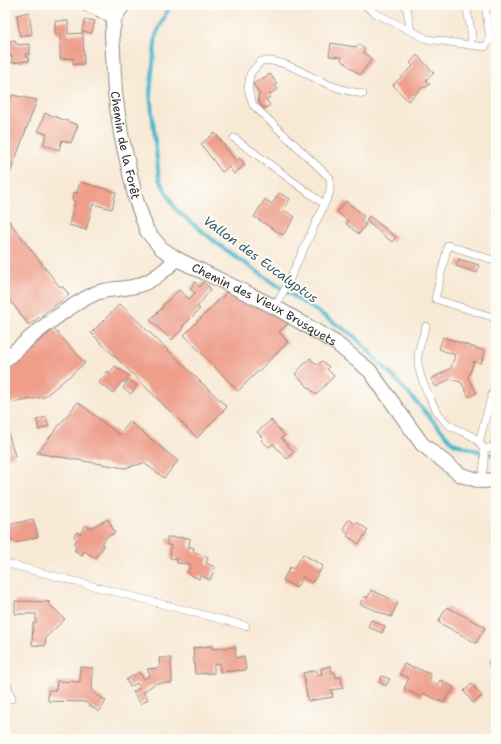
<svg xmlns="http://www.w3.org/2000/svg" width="501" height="744" viewBox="0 0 501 744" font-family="'Shantell Sans',sans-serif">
	<rect width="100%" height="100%" fill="#fdfcf7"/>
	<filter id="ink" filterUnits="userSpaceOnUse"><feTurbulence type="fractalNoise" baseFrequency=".025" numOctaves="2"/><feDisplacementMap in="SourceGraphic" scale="8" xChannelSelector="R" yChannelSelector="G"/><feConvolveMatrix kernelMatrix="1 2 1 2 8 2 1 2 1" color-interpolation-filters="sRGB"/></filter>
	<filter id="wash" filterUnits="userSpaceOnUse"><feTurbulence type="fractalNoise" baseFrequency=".012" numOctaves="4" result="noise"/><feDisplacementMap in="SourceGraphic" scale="16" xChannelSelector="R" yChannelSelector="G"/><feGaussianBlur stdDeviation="0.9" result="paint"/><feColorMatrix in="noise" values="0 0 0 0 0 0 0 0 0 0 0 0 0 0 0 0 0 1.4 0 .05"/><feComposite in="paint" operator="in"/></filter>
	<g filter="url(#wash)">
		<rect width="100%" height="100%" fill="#f8e9d5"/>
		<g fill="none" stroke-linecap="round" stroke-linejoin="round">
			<polyline stroke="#4eb7cc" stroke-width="4" points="170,5 156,35 150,93 159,179 176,210 219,245 272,282 353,335 400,384 453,443 487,454 496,454"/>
		</g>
		<g id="blocks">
			<g fill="#ee9e8b">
				<polygon points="29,12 32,34 20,36 17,15"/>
				<polygon points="85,19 95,21 92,33 82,31"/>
				<polygon points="55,21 68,21 68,34 83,33 84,64 73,64 73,58 60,59 60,34 55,34"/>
				<polygon points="15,40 16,44 18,44 18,45 30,44 30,54 25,54 26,57 28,57 29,61 12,63 12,56 5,57 5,47 9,47 9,41"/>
				<polygon points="331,43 356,47 358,44 365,49 363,52 372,59 360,75 341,60 342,57 329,56"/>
				<polygon points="417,55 434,73 426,80 430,84 425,88 423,87 408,101 393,85 413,66 410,63"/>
				<polygon points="270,74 277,84 275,85 278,89 269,95 270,97 266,100 270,105 264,109 259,103 258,98 258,96 260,94 253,84"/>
				<polygon points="12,95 37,100 5,187 5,114"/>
				<polygon points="45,113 78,125 71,143 62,140 59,150 43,144 47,134 38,131"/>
				<polygon points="215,133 236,161 240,158 245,165 234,174 229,167 222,172 201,144"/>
				<polygon points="80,182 116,192 112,209 93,204 86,230 69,225 75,201 72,200 74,192 77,193"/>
				<polygon points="279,193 290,199 283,210 295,217 283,235 254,217 265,199 272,204"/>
				<polygon points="346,201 364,216 361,220 366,224 359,234 346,224 348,221 337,212"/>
				<polygon points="5,216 59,286 64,288 69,295 29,325 5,294"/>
				<polygon points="369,216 396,237 392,242 366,221"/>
				<polygon points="459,259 479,265 477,273 456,266"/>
				<polygon points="195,282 200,287 203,282 211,289 197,307 200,309 182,327 183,328 172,340 150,320 163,307 162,306 179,290 189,299 195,293 190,289"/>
				<polygon points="229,290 281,318 288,324 279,332 288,342 238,391 184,335"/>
				<polygon points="120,304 227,407 197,438 91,333"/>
				<polygon points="54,329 85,363 44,397 5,404 5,369 20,356"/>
				<polygon points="443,337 485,351 481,363 474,361 468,378 477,393 469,397 461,382 450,379 436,387 431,379 451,368 455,355 439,349"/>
				<polygon points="310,358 317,365 322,361 329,367 327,369 334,376 316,395 295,374"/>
				<polygon points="115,366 129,376 124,383 122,381 113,393 99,383 108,371 110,373"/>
				<polygon points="129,380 137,386 131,394 123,388"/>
				<polygon points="78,402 119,435 130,422 178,461 164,478 144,463 125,468 37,453"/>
				<polygon points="46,417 49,426 38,430 38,423 36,420"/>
				<polygon points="271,420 285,436 281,438 294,452 287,459 273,444 269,447 261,440 263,438 257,432"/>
				<polygon points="8,432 15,456 5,459 5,433"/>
				<polygon points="33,519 38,537 14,543 13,540 5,543 5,526"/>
				<polygon points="108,519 115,533 106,537 102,545 104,546 95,558 84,551 82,555 74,550 77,546 74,544 77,539 74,536 77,532 80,534 86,525 90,528"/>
				<polygon points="349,519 355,524 357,522 368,530 359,544 347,536 349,533 343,529"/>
				<polygon points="167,537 190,538 189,547 194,548 193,551 208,558 206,563 215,567 210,580 200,575 199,579 187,573 191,565 187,564 177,563 177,559 170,558 171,545 167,545"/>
				<polygon points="303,554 323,566 312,583 303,577 296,588 283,580 290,567 293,569"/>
				<polygon points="371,590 398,602 391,617 360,604 364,596 368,598"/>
				<polygon points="15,601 50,602 48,603 65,619 46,637 45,646 32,645 33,623 36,623 36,614 15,614"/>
				<polygon points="447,607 485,627 476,643 438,622"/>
				<polygon points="371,620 385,626 382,633 368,627"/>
				<polygon points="212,646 212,649 235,647 236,658 244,656 246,670 220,672 220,663 214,664 214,673 195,674 193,648"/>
				<polygon points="496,651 496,672 491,668 492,665 489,663"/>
				<polygon points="159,658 171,658 172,683 156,683 143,692 148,699 141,704 133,692 140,688 137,683 130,687 126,680 139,672 144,679 150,675 147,669 160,668"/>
				<polygon points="404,664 413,668 414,667 430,674 431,676 429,680 438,685 440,680 454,687 451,694 449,693 444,703 423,693 421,697 404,689 409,678 400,674"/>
				<polygon points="331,666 332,673 335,672 336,678 341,677 343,688 331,690 333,697 308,701 303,673 316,670 317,675 322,674 321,668"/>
				<polygon points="80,667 93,668 92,691 106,701 99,712 85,702 48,701 48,690 56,690 57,681 80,682"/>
				<polygon points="382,676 390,679 386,686 379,682"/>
				<polygon points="472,684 482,696 473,703 464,691"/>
			</g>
		</g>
	</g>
	<g filter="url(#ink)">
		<use href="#blocks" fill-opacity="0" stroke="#928a80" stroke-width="1"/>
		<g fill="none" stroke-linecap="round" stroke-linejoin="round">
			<g stroke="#928a80" stroke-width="8">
				<g id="lane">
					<polyline points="364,5 375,13 427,39 485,47 490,40 485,5"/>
					<polyline points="406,5 411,31"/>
					<polyline points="466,5 472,36 470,45"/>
					<polyline points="234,138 324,204"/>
					<polyline points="496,261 448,245 435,299 496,318"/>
					<path d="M275,307L287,285L330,192V178L253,105L248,89L250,74L261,61C289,59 308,78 333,86C343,90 353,92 363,94"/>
					<path d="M426,326C423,336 419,346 418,356C416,373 435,414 448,424C459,433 476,433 483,448C486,456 483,472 481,481"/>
					<polyline points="479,442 492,394"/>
					<polyline points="483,449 493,447 496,438"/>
					<polyline points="5,563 246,626"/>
					<polyline points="5,678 12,699"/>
				</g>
			</g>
			<g stroke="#928a80" stroke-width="16">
				<g id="street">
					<polyline points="90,5 115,17"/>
					<path id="s1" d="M123,5L115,17L112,33L115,93L121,134L136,200L147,231L161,248L177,259"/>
					<path id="s2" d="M5,360C31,336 64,308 96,293C109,288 125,290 139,285C153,281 166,269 177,259L275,307L336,343L370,371L422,444L461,475L481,481L496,480"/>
				</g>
			</g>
			<use href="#lane" stroke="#fff" stroke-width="7"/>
			<use href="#street" stroke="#fff" stroke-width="14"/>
		</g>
	</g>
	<g text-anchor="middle" stroke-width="4" stroke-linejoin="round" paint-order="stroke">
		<g font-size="12" fill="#2b2b2b" stroke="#fdfcf7">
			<text dy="4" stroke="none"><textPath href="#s1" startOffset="144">Chemin de la Forêt</textPath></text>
			<text dy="4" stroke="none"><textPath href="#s2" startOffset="302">Chemin des Vieux Brusquets</textPath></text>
		</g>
		<g font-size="13" font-style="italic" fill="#375c63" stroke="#fdfcf7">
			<text transform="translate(261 259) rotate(36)" y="5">Vallon des Eucalyptus</text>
		</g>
	</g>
	<rect width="501" height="744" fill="none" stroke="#fdfcf7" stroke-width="20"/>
</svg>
